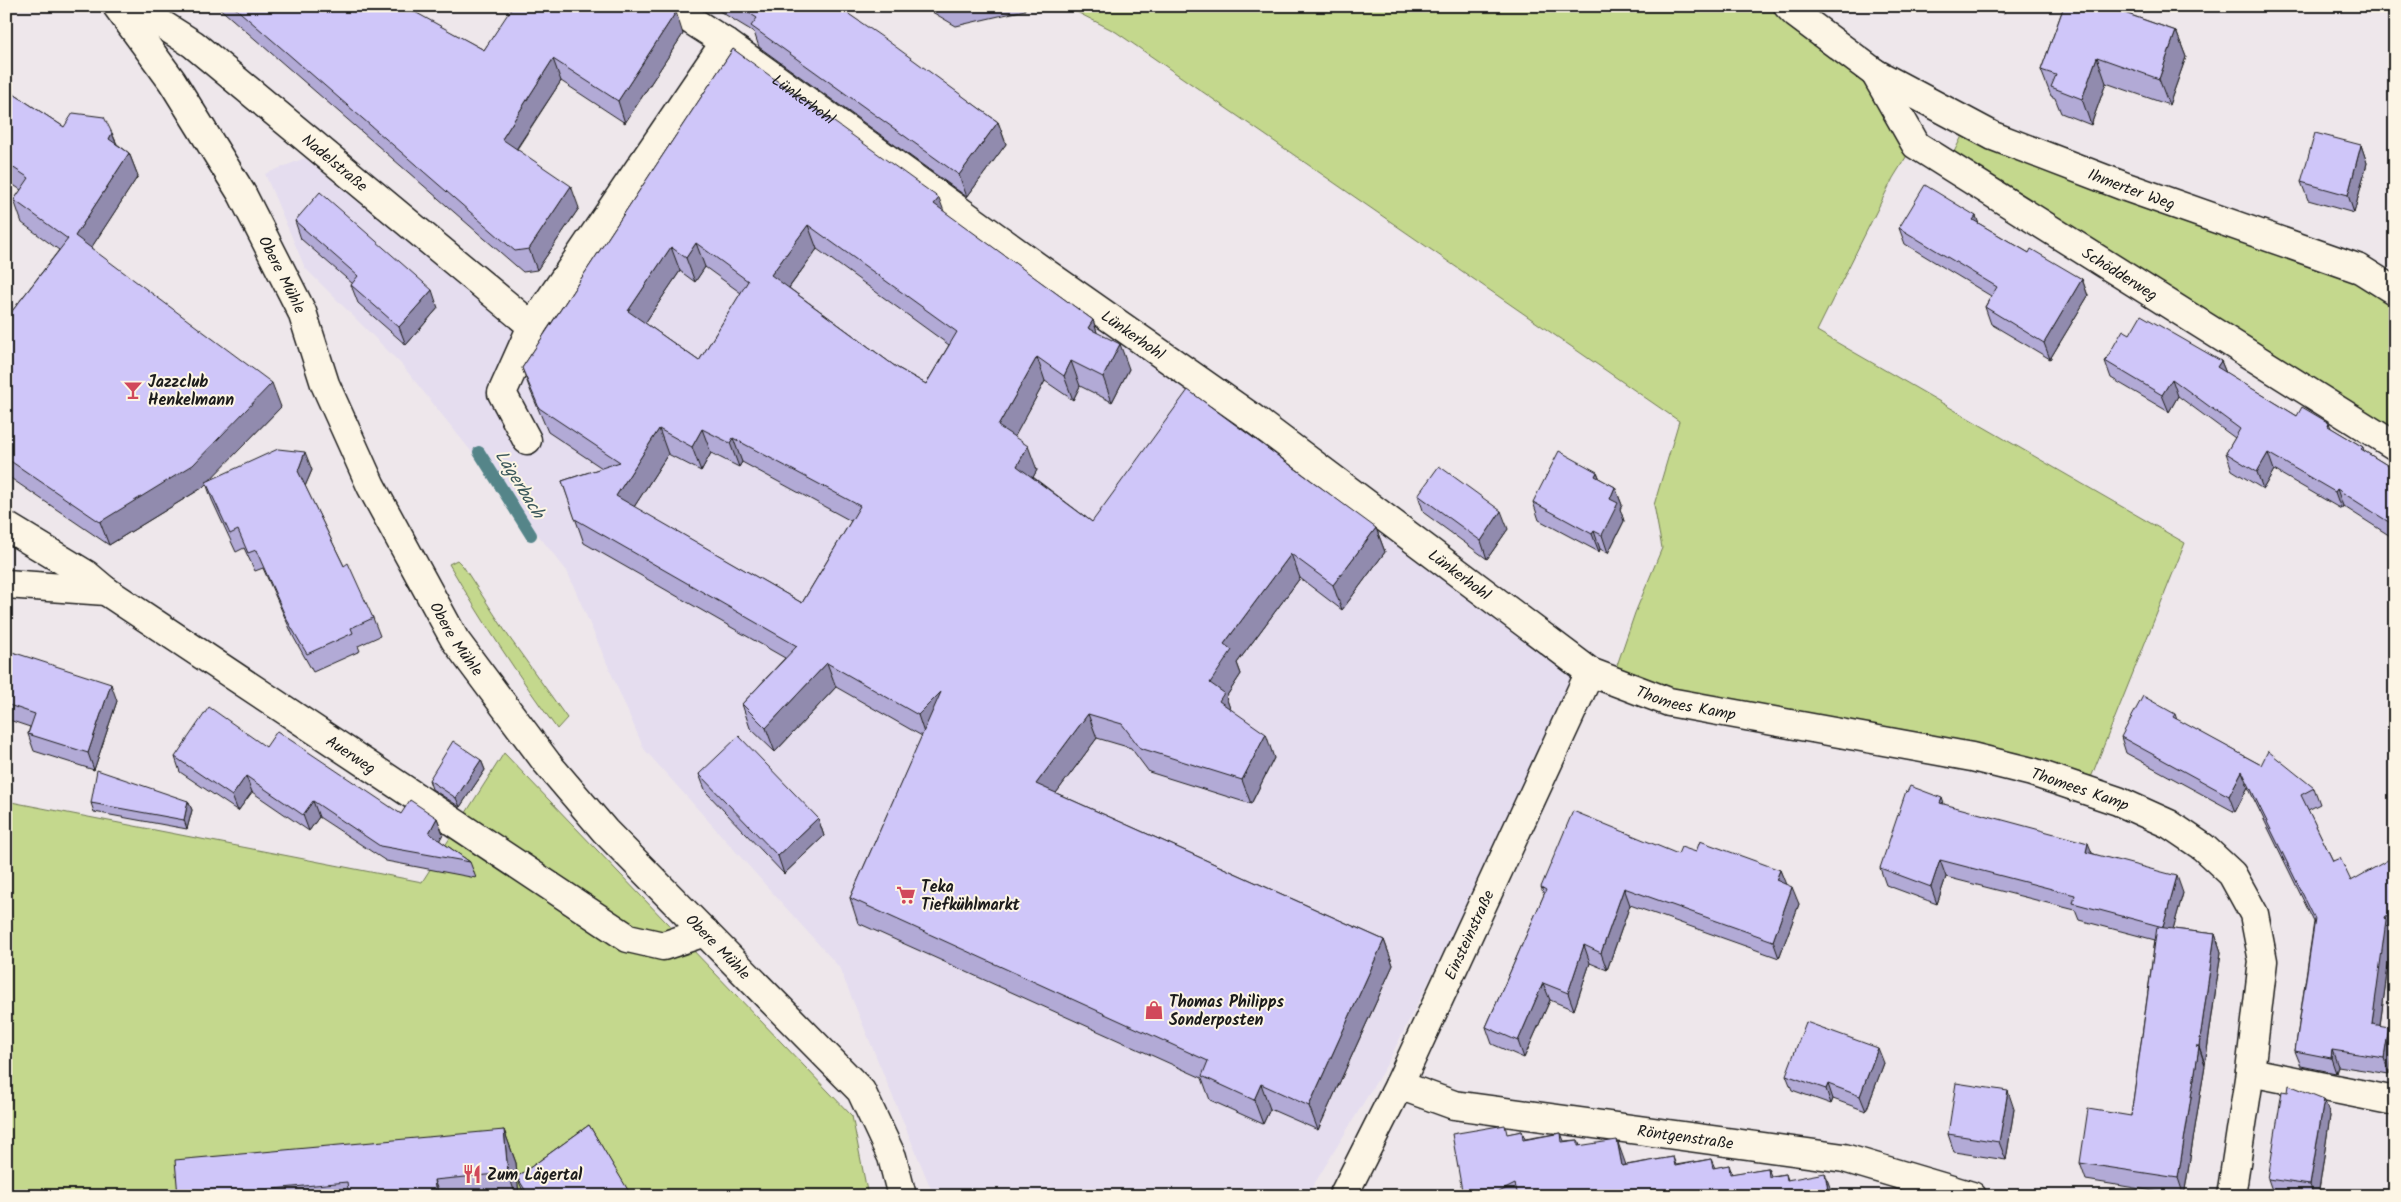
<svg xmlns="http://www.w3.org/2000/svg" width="2401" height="1202" viewBox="0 0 2401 1202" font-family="Kalam,sans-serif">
	<rect width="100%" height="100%" fill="#eee7eb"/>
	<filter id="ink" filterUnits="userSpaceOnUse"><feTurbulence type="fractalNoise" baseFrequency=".02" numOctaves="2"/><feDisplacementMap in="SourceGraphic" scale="10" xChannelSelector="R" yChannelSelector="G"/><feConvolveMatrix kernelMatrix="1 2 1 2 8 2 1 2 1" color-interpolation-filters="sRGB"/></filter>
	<g filter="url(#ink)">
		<polygon fill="#e5ddef" points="729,51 1585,673 1387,1064 1307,1196 934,1196 839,967 644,749 567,571 402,365 305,268 265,174 305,158 542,353"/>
		<g fill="#c4d88d" stroke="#707a54">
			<polygon points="1065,6 1783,6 1870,74 1911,149 1893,178 1817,331 2185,543 2086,790 1613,677 1635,613 1662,548 1654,505 1679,421 1116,32"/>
			<polygon points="1966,128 2395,290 2395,440 1950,160"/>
			<path d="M457,560L463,566L509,637L567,718L557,729C518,675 482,621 449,564Z"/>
			<polygon points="504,753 852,1116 868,1196 6,1196 6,801 422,882"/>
		</g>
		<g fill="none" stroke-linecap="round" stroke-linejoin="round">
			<polyline stroke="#548589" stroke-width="12" points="479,452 531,535"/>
			<g stroke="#1c1c1c" stroke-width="31">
				<g id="minor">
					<path id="s1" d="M133,6L193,44L532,326"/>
					<path id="s2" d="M669,6L725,42L1043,271L1251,417L1590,672L1669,702L1972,757L2032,772L2118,801L2169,824L2203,847L2232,874L2254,914L2263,961L2250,1072L2231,1196"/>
					<path id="s3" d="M1788,6L1796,14L1875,73L1993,136L2126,187L2360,269L2395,291"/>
					<path id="s4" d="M1875,73L1916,145L2395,446"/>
					<polyline points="527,440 502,393 532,326 725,42"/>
					<path id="s5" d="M6,526L87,575L106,591L628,938L663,946L705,932"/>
					<polyline points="6,584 106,591"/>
					<polyline points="2250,1072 2395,1101"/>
					<path id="s6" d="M1399,1085L1454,1105L1844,1158L1972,1196"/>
					<path id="s7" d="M1343,1196L1399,1085L1590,672"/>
				</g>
			</g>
			<g stroke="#1c1c1c" stroke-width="31">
				<g id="secondary">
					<path id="s8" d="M117,6L172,81L242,194L302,312L325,384L371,486L455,640L547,763L605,831L861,1091L892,1157L902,1196"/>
				</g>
			</g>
			<use href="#minor" stroke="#fcf5e5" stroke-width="28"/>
			<use href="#secondary" stroke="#fcf5e5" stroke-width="28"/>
		</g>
		<g fill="#b2aad6" stroke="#1c1c1c" fill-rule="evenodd">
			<polygon points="217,6 419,6 415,13 484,50 512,9 506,6 666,6 683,34 625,123 561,81 517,149 579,208 537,270 523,272"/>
			<polygon points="711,6 837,6 998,122 1006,144 967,197 759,47 754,32"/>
			<polygon points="922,6 1024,6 1025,10 956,26"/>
			<polygon points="1985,6 2006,6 2004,13"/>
			<polygon points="2064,6 2120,6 2122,12 2176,31 2186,57 2169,105 2106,83 2091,125 2061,113 2055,98 2051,96 2041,70"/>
			<polygon points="2385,6 2395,6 2395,9"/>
			<path d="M733,49L944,212L1093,320L1097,333L1129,369L1112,402L1080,386L1073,400L1045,381L1014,437L1037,470L1033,477L1092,522L1376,528L1385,552L1342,610L1300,578L1237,663L1241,674L1226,697L1230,709L1274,758L1251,804L1149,772L1131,748L1097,738L1056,793L1384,940L1393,965L1318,1130L1270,1109L1263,1124L1210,1100L1202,1078L858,923L850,898L922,736L836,687L775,752L750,728L742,704L785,658L584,543L562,481L602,468L548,432L531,392L522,368ZM817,249L949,345L926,384L896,367L789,288ZM705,267L741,293L699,361L645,323L680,271L695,282ZM711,453L739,467L742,462L851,521L802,603L634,507L668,454L701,471Z"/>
			<polygon points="6,89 64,127 112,133 117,144 129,153 138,176 91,248 281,407 208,481 312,470 305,486 344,566 373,618 380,636 358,646 360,651 313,672 294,638 263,568 255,571 244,548 236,552 212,500 206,483 202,488 109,545 6,475 6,319 59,250 22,223 14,200 21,190 6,180"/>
			<polygon points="2361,145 2367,163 2354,213 2308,200 2301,182"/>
			<polygon points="1976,216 1978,223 2029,253 2082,279 2088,296 2050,359 1991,324 1985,307 1991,296 1905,244 1899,228"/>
			<polygon points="295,221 438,308 406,345 358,303 351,285 353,284 301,239"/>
			<polygon points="2130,334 2221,361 2226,373 2297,416 2329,423 2331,428 2363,447 2364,451 2395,470 2395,539 2343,506 2341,509 2274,470 2263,489 2232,470 2226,453 2235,438 2178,396 2169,412 2111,378 2105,361"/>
			<polygon points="1597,472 1600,479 1615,487 1622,505 1620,509 1624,521 1608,553 1600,549 1599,552 1539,520 1533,502"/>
			<polygon points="1418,495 1508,529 1487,559 1424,513"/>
			<polygon points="6,650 117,701 94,770 34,751 28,734 30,727 6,719"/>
			<polygon points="2175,714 2177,720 2261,765 2314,788 2320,804 2308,810 2333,861 2351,881 2391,933 2392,937 2380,1025 2395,1043 2389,1074 2338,1066 2336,1073 2301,1066 2295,1051 2314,922 2248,787 2235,812 2126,753 2121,737"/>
			<polygon points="266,747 401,814 437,818 443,834 439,840 470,862 476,878 386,861 319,817 309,831 252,792 238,811 180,772 175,757"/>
			<polygon points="481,760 485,770 460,807 432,789 429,780"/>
			<polygon points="699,774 818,818 824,836 784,874 706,792"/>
			<polygon points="188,801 192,810 187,829 94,812 91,803"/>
			<polygon points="1945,805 2092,853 2183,893 2173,929 2215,934 2221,952 2205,1065 2184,1196 2086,1180 2080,1163 2131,1116 2155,940 2079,920 2075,910 1946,877 1937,904 1886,885 1880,868"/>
			<polygon points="1696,852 1780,870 1785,884 1799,904 1779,958 1630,905 1607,970 1590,963 1574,1010 1550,1000 1524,1058 1492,1044 1486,1027 1544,895 1541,887 1678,854"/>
			<polygon points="1884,1063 1866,1111 1833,1099 1831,1104 1792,1090 1786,1075"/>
			<polygon points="2324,1099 2330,1116 2318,1196 2274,1196 2268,1179"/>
			<polygon points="2014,1109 2006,1160 1954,1152 1948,1134"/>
			<polygon points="589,1125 631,1196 525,1196 517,1177 519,1196 178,1196 504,1130 516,1163 517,1177"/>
			<polygon points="1522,1131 1525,1139 1561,1133 1564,1141 1578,1140 1580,1146 1626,1165 1673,1157 1676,1165 1711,1159 1715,1168 1729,1165 1732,1174 1768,1168 1771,1176 1786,1174 1788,1180 1833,1196 1463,1196 1508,1134"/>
		</g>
		<g fill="#918bae" stroke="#1c1c1c">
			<polygon points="401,6 419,6 408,26"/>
			<polygon points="2001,6 2006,6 2004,13"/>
			<polygon points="2117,6 2120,6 2128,27 2116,10"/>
			<polygon points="676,12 683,34 625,123 618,101"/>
			<polygon points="2176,31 2186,57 2169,105 2159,79"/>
			<polygon points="2097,57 2106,83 2091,125 2082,99"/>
			<polygon points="553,59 561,81 509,160 502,139"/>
			<polygon points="998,122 1006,144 967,197 959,175"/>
			<polygon points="112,133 121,156 109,139"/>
			<polygon points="2361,145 2367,163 2354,213 2348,195"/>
			<polygon points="129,153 138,176 84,259 75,236"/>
			<polygon points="571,186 579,208 537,270 529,249"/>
			<polygon points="939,198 948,222 934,204"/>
			<polygon points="1976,216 1982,232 1973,220"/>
			<polygon points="808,225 817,249 780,300 771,275"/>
			<polygon points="696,243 705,267 695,282 686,258"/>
			<polygon points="671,247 680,271 637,335 628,311"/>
			<polygon points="2082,279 2088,296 2050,359 2044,343"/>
			<polygon points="432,290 438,308 406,345 399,327"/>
			<polygon points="1093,320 1101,344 1088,328"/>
			<polygon points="1120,344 1129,369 1112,402 1103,377"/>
			<polygon points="1037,357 1045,381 1007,451 998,426"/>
			<polygon points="1071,361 1080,386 1073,400 1064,376"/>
			<polygon points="2221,361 2228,378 2217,367"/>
			<polygon points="2172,379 2178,396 2169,412 2162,395"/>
			<polygon points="272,383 281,407 202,488 109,545 100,522"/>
			<polygon points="659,429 668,454 625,521 616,496"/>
			<polygon points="702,429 711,453 701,471 692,447"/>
			<polygon points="733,438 742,462 739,467 730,443"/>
			<polygon points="1028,446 1037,470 1026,490 1017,466"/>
			<polygon points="305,452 312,470 304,489 298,471"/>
			<polygon points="2268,453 2274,470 2263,489 2257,472"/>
			<polygon points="1597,472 1604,490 1595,476"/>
			<polygon points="1615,487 1622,505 1620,509 1624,521 1608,553 1602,535 1610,499"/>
			<polygon points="2337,489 2343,506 2341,509 2335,492"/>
			<polygon points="1501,511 1508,529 1487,559 1481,541"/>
			<polygon points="1376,528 1385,552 1342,610 1333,585"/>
			<polygon points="1594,531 1600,549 1599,552 1592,534"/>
			<polygon points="1291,554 1300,578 1237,663 1241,674 1226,697 1233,717 1227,725 1210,683 1224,644"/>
			<polygon points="827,663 836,687 775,752 766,728"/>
			<polygon points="111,684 117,701 94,770 88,753"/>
			<polygon points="941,692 926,739 918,715"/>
			<polygon points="1088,714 1097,738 1045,808 1036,784"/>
			<polygon points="1266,734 1274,758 1251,804 1242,780"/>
			<polygon points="481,760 485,770 460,807 456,798"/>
			<polygon points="2242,771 2248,787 2235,812 2229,796"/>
			<polygon points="246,776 252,792 238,811 232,796"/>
			<polygon points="1942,798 1948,815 1940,803"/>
			<polygon points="188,801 192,810 187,829 184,820"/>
			<polygon points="313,801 319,817 309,831 303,815"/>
			<polygon points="437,818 443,834 435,849 429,833"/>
			<polygon points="818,818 824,836 784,874 778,856"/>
			<polygon points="2088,843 2095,860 2086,852"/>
			<polygon points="1940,860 1946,877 1937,904 1931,887"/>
			<polygon points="1780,870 1787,887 1776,880"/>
			<polygon points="2177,876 2183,893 2169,944 2163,927"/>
			<polygon points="1792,887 1799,904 1779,958 1773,941"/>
			<polygon points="1624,888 1630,905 1607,970 1601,953"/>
			<polygon points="2395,910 2395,930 2391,933 2392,937 2378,1040 2372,1024 2385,918"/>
			<polygon points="2215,934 2221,952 2205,1064 2199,1046"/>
			<polygon points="1384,940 1393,965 1318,1130 1309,1106"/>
			<polygon points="1584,945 1590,963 1574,1010 1568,993"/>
			<polygon points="1543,983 1550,1000 1524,1058 1518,1041"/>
			<polygon points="2389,1027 2395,1043 2389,1074 2384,1058"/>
			<polygon points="2199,1047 2205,1065 2184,1196 2178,1178"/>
			<polygon points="1878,1048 1884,1063 1866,1111 1860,1096"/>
			<polygon points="2332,1050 2338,1066 2336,1073 2331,1058"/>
			<polygon points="1261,1084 1270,1109 1263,1124 1254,1100"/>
			<polygon points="1828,1084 1833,1099 1831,1104 1826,1089"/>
			<polygon points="2008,1091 2014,1109 2006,1160 1999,1142"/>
			<polygon points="2324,1099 2330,1116 2318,1196 2314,1196 2310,1185"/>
			<polygon points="504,1130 516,1163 519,1196 516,1196 508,1173"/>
			<polygon points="1617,1140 1626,1165 1622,1166"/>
			<polygon points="1825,1173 1833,1196 1829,1196"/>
			<polygon points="434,1180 440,1196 436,1196"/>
		</g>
		<g fill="#cfc6f9" stroke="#1c1c1c" fill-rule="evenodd">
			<polygon points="233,6 404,6 484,50 513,6 666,6 676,12 618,101 553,59 502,139 571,186 529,249 515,251"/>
			<polygon points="738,6 837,6 885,39 998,122 959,175 751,26 757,18"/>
			<polygon points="947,6 958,6 950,8"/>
			<polygon points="2064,6 2117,6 2116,10 2176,31 2159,79 2097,57 2082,99 2051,87 2056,75 2041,70"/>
			<path d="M733,49L939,198L934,204L1093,320L1088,328L1120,344L1103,377L1071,361L1064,376L1037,357L998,426L1028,446L1017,466L1092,522L1188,390L1376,528L1333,585L1291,554L1224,644L1232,650L1210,683L1224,693L1219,701L1266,734L1242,780L1140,748L1122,724L1088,714L1036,784L1384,940L1309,1106L1261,1084L1254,1100L1202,1076L1208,1061L850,898L941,692L918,715L827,663L766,728L742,704L797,646L575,519L562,481L620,462L539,408L522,368ZM808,225L957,332L926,384L896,367L771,275ZM696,243L748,281L699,361L628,311L671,247L686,258ZM659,429L692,447L702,429L730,443L733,438L860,506L802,603L616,496Z"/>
			<polygon points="6,89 64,127 73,113 104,117 112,133 109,139 129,153 75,236 272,383 193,465 100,522 6,458 6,319 68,239 14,200 29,178 6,163"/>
			<polygon points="2315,133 2361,145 2348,195 2301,182"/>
			<polygon points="1925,185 1976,216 1973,220 2029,253 2031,249 2082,279 2044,343 1985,307 1997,287 1899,228"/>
			<polygon points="320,192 432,290 399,327 351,285 358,276 295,221"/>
			<polygon points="2141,315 2221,361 2217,367 2297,416 2302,407 2329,423 2328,426 2363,447 2361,449 2395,470 2395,526 2337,489 2335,492 2268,453 2257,472 2226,453 2240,429 2172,379 2162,395 2105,361 2123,330 2130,334"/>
			<polygon points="278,449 305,452 298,471 344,566 348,563 373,618 351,628 353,633 307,654 287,620 256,550 248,553 238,530 230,534 206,482"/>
			<polygon points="1559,451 1597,472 1595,476 1615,487 1610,499 1618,503 1602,535 1594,531 1592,534 1533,502"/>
			<polygon points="1439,466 1501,511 1481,541 1418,495"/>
			<polygon points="6,650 111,684 88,753 28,734 35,714 6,704"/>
			<polygon points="2143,696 2175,714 2173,717 2261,765 2268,751 2314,788 2301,795 2333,861 2340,858 2351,881 2388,860 2395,855 2395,910 2385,918 2386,921 2372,1024 2389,1027 2384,1058 2332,1050 2331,1058 2295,1051 2315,919 2242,771 2229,796 2121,737"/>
			<polygon points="209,707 266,747 277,731 401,814 410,800 437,818 429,833 470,862 380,846 313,801 303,815 246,776 232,796 175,757"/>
			<polygon points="739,736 818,818 778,856 699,774"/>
			<polygon points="453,741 481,760 456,798 429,780"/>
			<polygon points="97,770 188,801 184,820 91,803"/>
			<polygon points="1910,786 1942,798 1940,803 2088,843 2086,852 2177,876 2163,927 2073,903 2075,895 1940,860 1931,887 1880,868 1906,791 1907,792"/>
			<polygon points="1573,811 1678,854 1681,847 1696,852 1700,841 1780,870 1776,880 1792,887 1773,941 1624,888 1601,953 1584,945 1568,993 1543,983 1518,1041 1486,1027 1546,890 1541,887"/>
			<polygon points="2157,927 2215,934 2199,1046 2196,1046 2199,1047 2178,1178 2080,1163 2088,1109 2131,1116"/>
			<polygon points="1806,1022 1878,1048 1860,1096 1828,1084 1826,1089 1786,1075"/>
			<polygon points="1956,1083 2008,1091 1999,1142 1948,1134"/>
			<polygon points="2289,1085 2324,1099 2310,1185 2268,1179 2282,1091 2288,1092"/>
			<polygon points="589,1125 631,1195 629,1196 529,1196 517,1177"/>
			<polygon points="1505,1125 1507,1134 1522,1131 1523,1140 1561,1133 1562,1142 1578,1140 1578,1146 1617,1140 1622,1166 1673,1157 1675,1166 1711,1159 1713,1168 1729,1165 1730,1174 1768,1168 1769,1177 1786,1174 1787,1180 1825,1173 1829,1196 1518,1196 1515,1184 1495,1194 1484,1196 1463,1196 1452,1134"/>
			<polygon points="504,1130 508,1173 434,1180 436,1196 349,1196 347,1182 198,1196 178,1196 175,1160"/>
			<polygon points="2395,1186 2395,1196 2391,1196"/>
			<polygon points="1883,1193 1884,1196 1869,1196"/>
		</g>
	</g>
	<defs>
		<g id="bar-bare" transform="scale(1.5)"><path d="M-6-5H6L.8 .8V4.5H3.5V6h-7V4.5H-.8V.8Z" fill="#d1495b" stroke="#fcf5e5" stroke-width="2.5" paint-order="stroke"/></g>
		<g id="supermarket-bare" transform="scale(1.5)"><path d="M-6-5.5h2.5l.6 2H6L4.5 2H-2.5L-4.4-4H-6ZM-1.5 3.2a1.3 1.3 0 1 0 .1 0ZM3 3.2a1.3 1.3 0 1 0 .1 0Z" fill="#d1495b" stroke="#fcf5e5" stroke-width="2.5" paint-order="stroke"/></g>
		<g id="shop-bare" transform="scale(1.5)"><path d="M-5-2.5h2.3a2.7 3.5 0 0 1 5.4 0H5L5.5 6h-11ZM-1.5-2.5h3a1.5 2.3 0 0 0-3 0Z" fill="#d1495b" stroke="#fcf5e5" stroke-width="2.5" paint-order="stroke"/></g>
		<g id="restaurant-bare" transform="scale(1.5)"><path d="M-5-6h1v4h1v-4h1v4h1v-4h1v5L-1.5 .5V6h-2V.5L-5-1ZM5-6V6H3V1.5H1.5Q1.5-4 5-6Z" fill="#d1495b" stroke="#fcf5e5" stroke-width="2.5" paint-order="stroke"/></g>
	</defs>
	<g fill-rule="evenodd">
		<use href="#bar-bare" x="133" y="390"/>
		<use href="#supermarket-bare" x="906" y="895"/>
		<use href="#shop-bare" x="1154" y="1010"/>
		<use href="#restaurant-bare" x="472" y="1174"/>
	</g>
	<g text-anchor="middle" stroke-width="4" stroke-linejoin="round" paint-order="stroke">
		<g font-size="16" fill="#1c1c1c" stroke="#fcf5e5">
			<text dy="6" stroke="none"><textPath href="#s2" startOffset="164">Lünkerhohl</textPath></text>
			<text dy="6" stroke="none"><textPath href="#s1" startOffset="256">Nadelstraße</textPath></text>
			<text dy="6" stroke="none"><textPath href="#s3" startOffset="392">Ihmerter Weg</textPath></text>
			<text dy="6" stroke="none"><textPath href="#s4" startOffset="324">Schödderweg</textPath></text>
			<text dy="6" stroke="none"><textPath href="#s8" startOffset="316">Obere Mühle</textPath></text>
			<text dy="6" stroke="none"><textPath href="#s2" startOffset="569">Lünkerhohl</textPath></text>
			<text dy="6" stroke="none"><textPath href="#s2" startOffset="974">Lünkerhohl</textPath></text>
			<text dy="6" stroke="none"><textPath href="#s8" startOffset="721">Obere Mühle</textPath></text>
			<text dy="6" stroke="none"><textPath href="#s2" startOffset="1238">Thomees Kamp</textPath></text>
			<text dy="6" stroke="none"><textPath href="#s5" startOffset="414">Auerweg</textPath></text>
			<text dy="6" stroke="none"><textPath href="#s2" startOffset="1642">Thomees Kamp</textPath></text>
			<text dy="6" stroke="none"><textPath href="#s7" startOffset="290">Einsteinstraße</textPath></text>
			<text dy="6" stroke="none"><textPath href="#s8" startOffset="1126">Obere Mühle</textPath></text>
			<text dy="6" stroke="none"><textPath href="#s6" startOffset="292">Röntgenstraße</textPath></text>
		</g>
		<g font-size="16" font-weight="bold" fill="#1c1c1c" stroke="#fcf5e5" text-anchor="start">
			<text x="148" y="387">Jazzclub<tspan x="148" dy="18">Henkelmann</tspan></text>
			<text x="921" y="892">Teka<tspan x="921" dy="18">Tiefkühlmarkt</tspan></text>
			<text x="1169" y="1007">Thomas Philipps<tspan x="1169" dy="18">Sonderposten</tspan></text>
			<text x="487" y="1180">Zum Lägertal</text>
		</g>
		<g font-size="18" font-style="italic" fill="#3d595c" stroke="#fcf5e5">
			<text transform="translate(520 484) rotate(58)" y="6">Lägerbach</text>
		</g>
	</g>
	<rect width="2401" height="1202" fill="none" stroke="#fcf5e5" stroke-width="25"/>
	<rect x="12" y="12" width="2376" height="1177" fill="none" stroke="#1c1c1c" stroke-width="2" filter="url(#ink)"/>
</svg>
